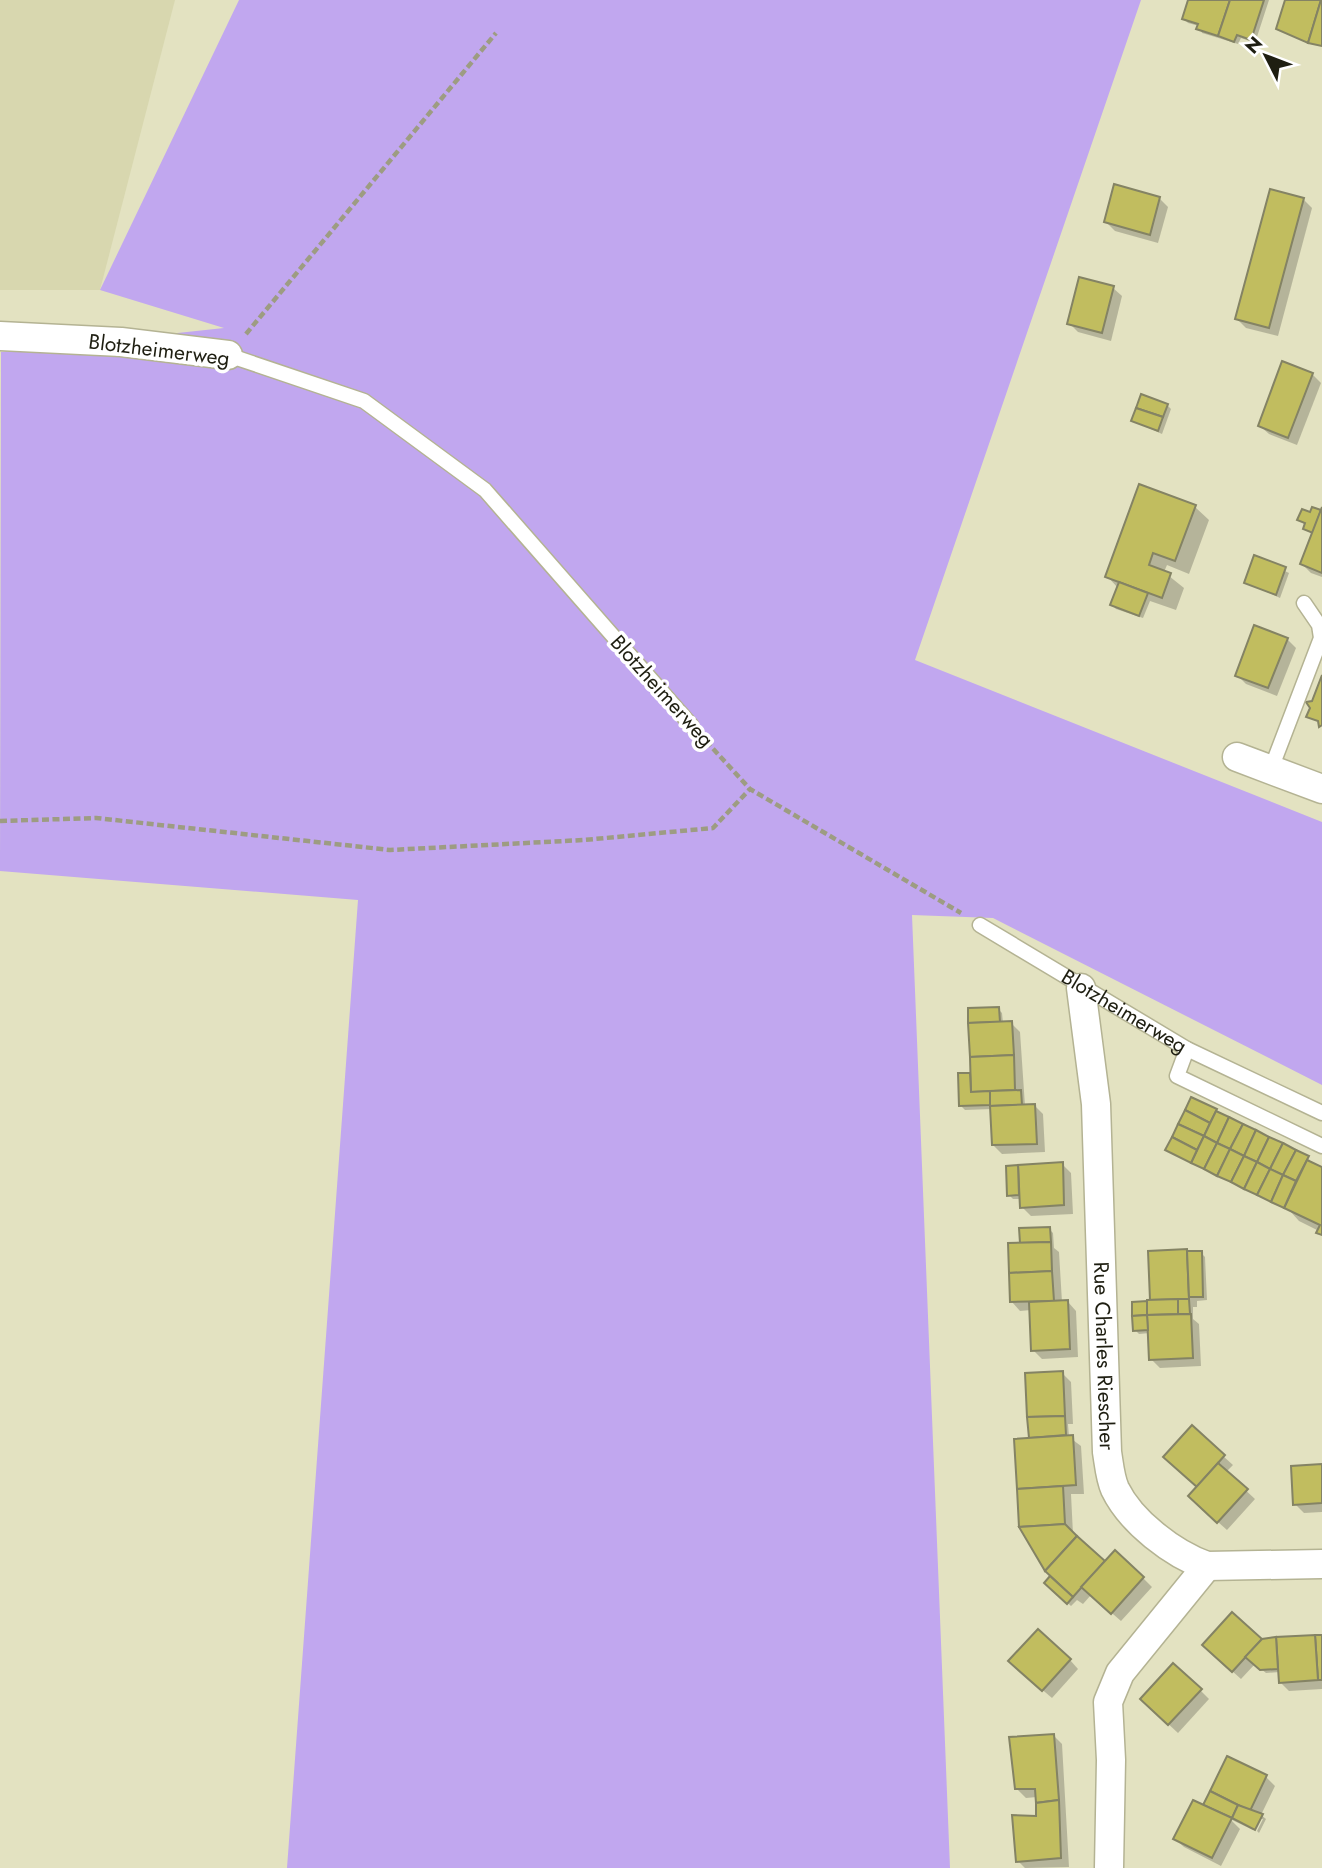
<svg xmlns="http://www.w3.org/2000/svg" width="1322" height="1868" viewBox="0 0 1322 1868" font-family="Jost,sans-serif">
	<rect width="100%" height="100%" fill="#e3e2c1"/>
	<polygon fill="#d8d7af" points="0,0 175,0 100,290 0,290"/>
	<polygon fill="#c1a7ef" points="239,0 1141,0 915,660 1322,822 1322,1085 993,918 912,915 950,1868 287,1868 358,900 0,871 1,352 224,328 100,290"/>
	<g fill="#0003">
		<polygon points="1190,0 1269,0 1255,43 1241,38 1238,44 1202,33 1199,26 1188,23 1184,19"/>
		<polygon points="1159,198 1168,207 1158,243 1115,231 1106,222"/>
		<polygon points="1303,199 1312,208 1278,336 1246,328 1237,319"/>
		<polygon points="1113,288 1122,296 1111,341 1078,332 1069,323"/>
		<polygon points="1312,374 1321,383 1297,445 1269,434 1260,426"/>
		<polygon points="1167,405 1171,409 1162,434 1133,421"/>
		<polygon points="1195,507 1209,520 1189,574 1167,565 1164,572 1184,588 1176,610 1150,601 1143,618 1116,609 1112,605 1118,588 1107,576"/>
		<polygon points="1322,512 1322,577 1311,573 1302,564 1314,534 1299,519"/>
		<polygon points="1255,557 1289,573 1280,598 1246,582"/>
		<polygon points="1287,639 1296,648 1277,696 1246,684 1237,675"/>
		<polygon points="998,1009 1002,1013 1003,1023 1011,1023 1020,1032 1025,1106 1034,1105 1043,1114 1045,1152 1002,1154 993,1145 992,1109 965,1110 961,1106 969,1074 972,1077"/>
		<polygon points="1192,1100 1306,1157 1307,1163 1309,1159 1311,1164 1322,1170 1322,1236 1319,1231 1299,1221 1290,1211 1167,1150"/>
		<polygon points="1062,1164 1071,1173 1073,1214 1031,1216 1022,1207 1022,1199 1013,1199 1009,1195 1017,1167 1020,1170"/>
		<polygon points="1049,1229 1053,1233 1054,1248 1059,1252 1062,1302 1068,1302 1076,1311 1078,1357 1042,1359 1033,1350 1031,1310 1020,1311 1012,1302 1021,1244"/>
		<polygon points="1201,1253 1205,1257 1207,1300 1197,1301 1197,1307 1193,1307 1193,1319 1199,1324 1201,1366 1160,1368 1151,1359 1150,1333 1139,1334 1135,1330 1155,1302"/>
		<polygon points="1062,1373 1071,1382 1073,1424 1068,1424 1069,1437 1081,1446 1084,1494 1071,1494 1073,1534 1105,1563 1143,1578 1152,1587 1121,1621 1091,1595 1083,1604 1077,1600 1071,1606 1046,1583 1052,1576 1021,1526 1016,1440 1033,1439 1030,1437"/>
		<polygon points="1192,1428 1233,1465 1226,1472 1255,1499 1227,1530 1199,1505"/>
		<polygon points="1322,1467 1322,1512 1304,1513 1295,1504"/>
		<polygon points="1322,1637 1322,1689 1289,1691 1280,1682 1280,1672 1266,1673 1255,1664 1241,1679 1213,1654 1261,1640"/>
		<polygon points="1070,1660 1078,1669 1052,1698 1019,1670"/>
		<polygon points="1200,1690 1209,1699 1178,1733 1151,1708"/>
		<polygon points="1054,1736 1062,1744 1069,1867 1025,1868 1018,1861 1038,1818 1037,1797 1026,1798 1017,1789"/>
		<polygon points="1228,1758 1266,1777 1275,1786 1261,1815 1266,1819 1259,1833 1257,1831 1263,1819 1259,1819 1253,1830 1230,1819 1240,1829 1221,1866 1184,1847 1175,1839 1204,1807"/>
	</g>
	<g fill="#c1bd5f" stroke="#848364" stroke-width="2">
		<polygon points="1188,0 1230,0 1218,36 1196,29 1198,24 1182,19"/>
		<polygon points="1230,0 1264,0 1251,40 1237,35 1234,42 1218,36"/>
		<polygon points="1285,0 1321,0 1308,43 1276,29"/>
		<polygon points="1321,0 1322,0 1322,46 1308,43"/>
		<polygon points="1114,184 1160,197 1150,235 1104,222"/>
		<polygon points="1270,189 1304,198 1269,328 1235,319"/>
		<polygon points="1079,277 1114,286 1102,333 1067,324"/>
		<polygon points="1282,361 1313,373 1288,438 1258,426"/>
		<polygon points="1141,394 1168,404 1163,417 1136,408"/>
		<polygon points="1136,408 1163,417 1158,431 1131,421"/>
		<polygon points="1139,484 1196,505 1175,561 1153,553 1149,565 1171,573 1162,598 1105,577"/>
		<polygon points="1312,507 1321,510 1313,533 1303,529 1305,523 1297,520 1302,509 1310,512"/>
		<polygon points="1322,507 1322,573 1300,564"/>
		<polygon points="1254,555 1286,567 1276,595 1244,583"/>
		<polygon points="1119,582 1148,593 1139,616 1110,605"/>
		<polygon points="1254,625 1288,638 1268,688 1235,676"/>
		<polygon points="1322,675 1322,725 1319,727 1318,721 1306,717 1310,708 1306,702 1312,701"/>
		<polygon points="999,1007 1000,1022 968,1023 968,1008"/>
		<polygon points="1012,1021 1014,1055 970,1057 968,1023"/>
		<polygon points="1014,1055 1015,1090 971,1092 970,1057"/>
		<polygon points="958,1073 970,1073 971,1092 990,1091 990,1105 959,1106"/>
		<polygon points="1021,1090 1022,1105 990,1106 990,1091"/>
		<polygon points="1191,1097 1217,1109 1210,1123 1185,1110"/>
		<polygon points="1035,1104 1037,1144 992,1145 990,1106"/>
		<polygon points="1185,1110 1210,1123 1204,1136 1178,1124"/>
		<polygon points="1216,1111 1229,1117 1217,1143 1204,1136"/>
		<polygon points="1229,1117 1243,1124 1230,1149 1217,1143"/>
		<polygon points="1178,1124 1204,1136 1197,1150 1172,1137"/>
		<polygon points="1243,1124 1256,1130 1244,1156 1230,1149"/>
		<polygon points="1256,1130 1269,1137 1257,1162 1244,1156"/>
		<polygon points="1204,1136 1217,1143 1204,1169 1191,1163"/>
		<polygon points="1172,1137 1197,1150 1191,1163 1165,1150"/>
		<polygon points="1269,1137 1283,1143 1270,1169 1257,1162"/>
		<polygon points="1217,1143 1230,1149 1217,1176 1204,1169"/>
		<polygon points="1283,1143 1296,1150 1283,1175 1270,1169"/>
		<polygon points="1230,1149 1244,1156 1231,1182 1217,1176"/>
		<polygon points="1296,1150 1309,1156 1296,1181 1283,1175"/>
		<polygon points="1244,1156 1257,1162 1244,1189 1231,1182"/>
		<polygon points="1307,1160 1322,1167 1322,1235 1316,1233 1320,1225 1284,1208"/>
		<polygon points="1063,1162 1064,1205 1020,1208 1018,1165"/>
		<polygon points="1257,1162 1270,1169 1257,1195 1244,1189"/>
		<polygon points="1018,1165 1019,1195 1007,1196 1006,1166"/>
		<polygon points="1270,1169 1283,1175 1271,1202 1257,1195"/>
		<polygon points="1283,1175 1296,1181 1284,1208 1271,1202"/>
		<polygon points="1050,1227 1051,1242 1020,1243 1019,1228"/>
		<polygon points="1051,1242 1052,1271 1009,1273 1008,1243"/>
		<polygon points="1187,1249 1189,1299 1150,1300 1148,1251"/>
		<polygon points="1187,1251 1202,1251 1203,1297 1189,1297"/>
		<polygon points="1052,1271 1054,1301 1010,1302 1009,1273"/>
		<polygon points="1178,1299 1189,1299 1190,1314 1178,1314"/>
		<polygon points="1178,1299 1178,1314 1147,1315 1147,1300"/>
		<polygon points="1068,1300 1070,1349 1031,1351 1029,1302"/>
		<polygon points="1147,1301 1147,1315 1132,1316 1132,1302"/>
		<polygon points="1191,1314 1193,1358 1149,1360 1147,1315"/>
		<polygon points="1147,1315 1148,1330 1133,1331 1132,1316"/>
		<polygon points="1063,1371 1065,1416 1027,1417 1025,1373"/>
		<polygon points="1065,1416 1066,1435 1029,1438 1027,1417"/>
		<polygon points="1192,1425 1225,1455 1197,1487 1163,1457"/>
		<polygon points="1073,1435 1076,1485 1017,1489 1014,1439"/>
		<polygon points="1218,1463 1248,1489 1217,1523 1188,1496"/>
		<polygon points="1322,1464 1322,1503 1293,1505 1291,1466"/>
		<polygon points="1063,1486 1065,1524 1019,1527 1017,1489"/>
		<polygon points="1065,1524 1077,1536 1045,1571 1019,1527"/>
		<polygon points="1077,1536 1105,1561 1073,1597 1045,1571"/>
		<polygon points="1115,1550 1144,1577 1111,1614 1081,1587"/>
		<polygon points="1050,1576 1073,1597 1067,1604 1044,1583"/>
		<polygon points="1232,1612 1262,1639 1232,1672 1202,1645"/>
		<polygon points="1038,1629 1071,1659 1042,1691 1008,1661"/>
		<polygon points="1315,1635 1322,1635 1322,1680 1318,1680"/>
		<polygon points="1315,1635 1318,1680 1279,1683 1276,1637"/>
		<polygon points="1276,1637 1278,1669 1260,1670 1245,1657 1262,1639"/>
		<polygon points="1173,1663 1202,1689 1168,1725 1140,1699"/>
		<polygon points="1054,1734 1059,1800 1036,1803 1035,1789 1015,1789 1009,1737"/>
		<polygon points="1227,1756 1267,1775 1250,1811 1210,1791"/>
		<polygon points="1210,1791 1238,1805 1232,1818 1203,1805"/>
		<polygon points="1059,1800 1061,1858 1016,1862 1012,1815 1036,1816 1036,1803"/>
		<polygon points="1193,1800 1232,1818 1212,1858 1173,1839"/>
		<polygon points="1238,1805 1263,1814 1255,1830 1232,1818"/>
	</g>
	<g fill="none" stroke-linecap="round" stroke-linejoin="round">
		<g stroke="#b4b393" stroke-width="17">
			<g id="lane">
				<polyline points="228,355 364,401 485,490 691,725"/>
				<polyline points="1271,769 1321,638 1319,625 1304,603"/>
				<path id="s1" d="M980,925L1187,1049L1322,1113"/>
				<polyline points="1187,1049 1177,1076 1322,1146"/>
			</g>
		</g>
		<g stroke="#b4b393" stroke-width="31">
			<g id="street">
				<polyline points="0,336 121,342 228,355"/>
				<polyline points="1237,757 1322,789"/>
				<path id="s2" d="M1081,988L1096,1104L1107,1452C1109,1464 1110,1478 1115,1489C1131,1522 1173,1554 1207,1566L1322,1564"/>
				<polyline points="1109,1868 1111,1760 1108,1702 1120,1673 1207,1566"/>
			</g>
		</g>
		<g stroke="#9d9c82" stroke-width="4.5" stroke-dasharray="7 3.5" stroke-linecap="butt">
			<polyline points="246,334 496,33"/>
			<polyline points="706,741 750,789 961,913"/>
			<polyline points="0,821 96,818 390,850 584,840 713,828 750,789"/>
		</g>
		<use href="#lane" stroke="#fff" stroke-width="14"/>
		<use href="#street" stroke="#fff" stroke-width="28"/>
	</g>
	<g text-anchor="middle" stroke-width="7" stroke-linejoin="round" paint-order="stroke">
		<g font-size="21" fill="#1e1e11" stroke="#fff">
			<text transform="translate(159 350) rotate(7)" y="7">Blotzheimerweg</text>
			<text transform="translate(662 691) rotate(48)" y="7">Blotzheimerweg</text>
			<text dy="7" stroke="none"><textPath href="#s1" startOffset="168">Blotzheimerweg</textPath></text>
			<text dy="7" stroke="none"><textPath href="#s2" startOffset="369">Rue Charles Riescher</textPath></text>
		</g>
	</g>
	<g transform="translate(1266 56) rotate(312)" stroke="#ffffff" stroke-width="5" paint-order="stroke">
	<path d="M0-5L12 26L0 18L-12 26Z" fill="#1e1e11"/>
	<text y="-10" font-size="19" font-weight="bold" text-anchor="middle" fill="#1e1e11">N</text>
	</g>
</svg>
